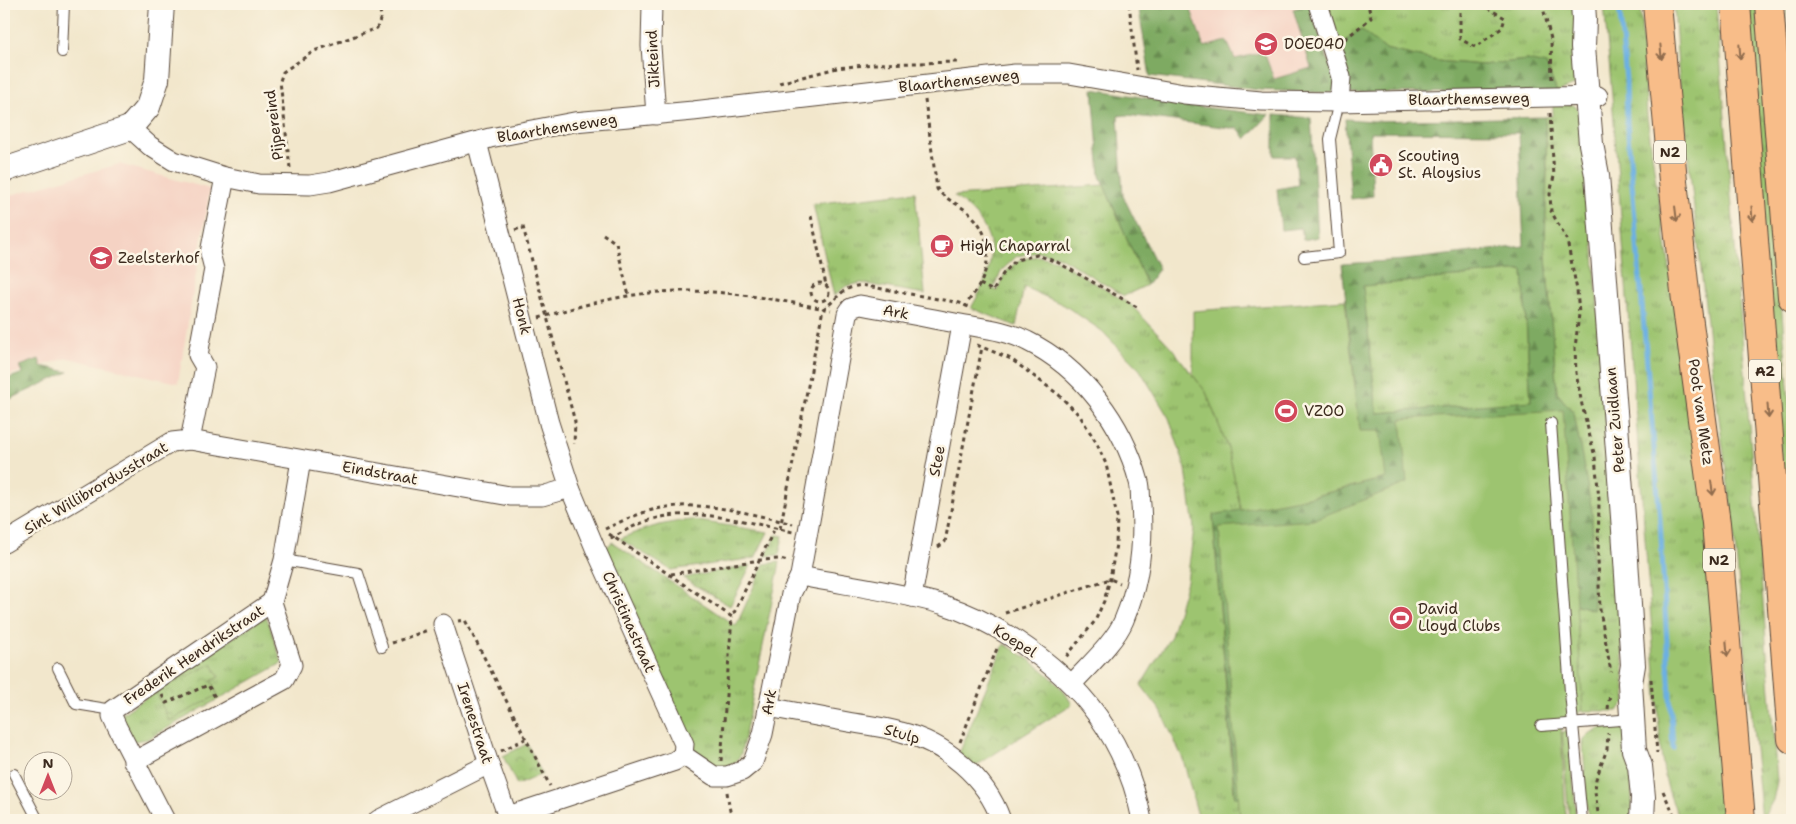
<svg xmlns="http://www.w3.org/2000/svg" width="1796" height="824" viewBox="0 0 1796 824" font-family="'Shantell Sans',sans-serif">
	<defs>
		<pattern id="grass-tufts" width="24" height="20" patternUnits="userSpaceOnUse" patternTransform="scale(1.25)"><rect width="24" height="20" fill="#9dc470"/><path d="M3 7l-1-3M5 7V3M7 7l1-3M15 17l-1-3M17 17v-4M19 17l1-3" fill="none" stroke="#819f5b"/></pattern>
		<pattern id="forest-firs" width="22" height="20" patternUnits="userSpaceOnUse" patternTransform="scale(1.25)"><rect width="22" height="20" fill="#7eaa62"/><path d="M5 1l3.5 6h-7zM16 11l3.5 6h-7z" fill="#688b50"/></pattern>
		<pattern id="park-crowns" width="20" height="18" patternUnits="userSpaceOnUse" patternTransform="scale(1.25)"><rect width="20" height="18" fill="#9dc470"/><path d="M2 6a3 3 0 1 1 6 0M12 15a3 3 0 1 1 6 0" fill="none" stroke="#819f5b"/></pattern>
	</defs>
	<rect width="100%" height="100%" fill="#fcf5e5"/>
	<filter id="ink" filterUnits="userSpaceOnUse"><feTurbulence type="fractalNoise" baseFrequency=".02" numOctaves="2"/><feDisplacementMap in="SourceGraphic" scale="10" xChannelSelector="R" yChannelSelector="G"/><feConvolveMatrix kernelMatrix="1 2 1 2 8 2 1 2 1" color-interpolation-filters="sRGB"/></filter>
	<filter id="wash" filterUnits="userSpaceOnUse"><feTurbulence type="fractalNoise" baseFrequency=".0096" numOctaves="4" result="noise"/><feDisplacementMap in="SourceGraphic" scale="20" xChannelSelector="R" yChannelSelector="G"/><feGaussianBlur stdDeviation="1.12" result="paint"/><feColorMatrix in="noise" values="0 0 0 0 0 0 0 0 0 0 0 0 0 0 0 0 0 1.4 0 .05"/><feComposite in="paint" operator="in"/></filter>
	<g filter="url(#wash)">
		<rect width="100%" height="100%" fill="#f2e7cc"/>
		<g fill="#f5d2c3">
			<polygon points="1189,4 1309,4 1293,9 1311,68 1274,79 1235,60 1204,47"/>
			<polygon points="119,164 210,189 178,383 68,358 9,375 6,367 4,367 4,328 6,327 4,320 4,197"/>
		</g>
		<g fill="url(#grass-tufts)" stroke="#6c7747">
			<polygon points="1326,4 1575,4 1581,82 1557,92 1527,60 1482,65 1437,61 1385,49 1361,31 1339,45"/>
			<path d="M1604,4H1640L1647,116L1656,183L1686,367L1708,524L1729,820H1682C1668,799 1665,778 1661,753L1612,96Z"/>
			<polygon points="1674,4 1716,4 1777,781 1773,800 1762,820 1733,522 1712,366 1678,67"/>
			<polygon points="1745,4 1757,4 1792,437 1792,597"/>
			<polygon points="1786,4 1792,4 1792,77"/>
			<polygon points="1553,103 1573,105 1584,113 1626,702 1617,711 1580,711 1572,603 1593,610 1582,461 1574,413 1557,393 1545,244 1547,169 1545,117 1553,115"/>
			<path d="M1104,185L1147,285L1124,296L1060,257L1039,252L1017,256L1002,270L993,289L997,291L1005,273L1019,260L1038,256L1057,260L1131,305L1171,347L1206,392L1228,448L1241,510L1213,516L1234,794L1254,797L1255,820H1199L1183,759L1161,711L1141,685L1171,636L1187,581L1194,528L1186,469L1169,418L1140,370L1102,331L1064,305L1024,287L1016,326L971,308C999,260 1001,231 954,196Z"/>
			<polygon points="915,192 925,294 861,283 846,286 834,296 813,204"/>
			<polygon points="1523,270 1531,402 1377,413 1362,286"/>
			<path d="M692,520L768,532L755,558L671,570L620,539C644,528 666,522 692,520Z"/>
			<polygon points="776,535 783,536 779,555 766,556"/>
			<polygon points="612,542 736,626 764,564 780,562 741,754 736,762 726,768 717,769 700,759 692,744 605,549"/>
			<polygon points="751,565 730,606 683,578"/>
			<polygon points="266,615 282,663 148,739 134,741 121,720 122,714"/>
			<path d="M1616,726L1629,731L1633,820H1588L1583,742C1591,728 1602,728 1616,726Z"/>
			<polygon points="1570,731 1576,820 1569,820 1562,732"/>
		</g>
		<g fill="url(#forest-firs)" stroke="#5c6a40" fill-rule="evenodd">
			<polygon points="1138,4 1189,4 1204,47 1227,41 1235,59 1264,52 1274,79 1311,68 1293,9 1309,4 1337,86 1333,93 1260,90 1150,76"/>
			<polygon points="1361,30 1385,49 1437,61 1482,65 1527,60 1546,64 1557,92 1347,93 1339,45"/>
			<polygon points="1093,89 1193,106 1269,115 1246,139 1239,129 1127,115 1118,116 1123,196 1159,269 1147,285 1100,176"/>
			<polygon points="1274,115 1311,118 1318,237 1303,240 1301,228 1281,230 1277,189 1298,185 1295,156 1274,156"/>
			<path d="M1545,117L1547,169L1545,244L1557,393L1574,413L1592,512L1593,610L1572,603L1418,492L1317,518L1318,526L1254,797H1235L1213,515L1314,496L1386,478L1360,432L1342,264L1405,260L1524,246L1519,133L1370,132L1373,196L1351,199L1345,119L1373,121ZM1523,270L1531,401L1377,413L1363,286Z"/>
			<polygon points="39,359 41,366 68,372 4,402 4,371 7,379 23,373 20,366"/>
		</g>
		<g fill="url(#park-crowns)" stroke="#6c7747">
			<path d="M1004,644C1030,659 1057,677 1072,704L974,767L959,754Z"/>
			<polygon points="212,664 219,677 211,681 218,695 169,721 156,691"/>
			<polygon points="527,744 542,774 517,785 503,756"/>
		</g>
		<g fill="#9dc470" stroke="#6c7747">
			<polygon points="1345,300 1360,431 1380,431 1386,478 1314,496 1241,510 1228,448 1206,392 1193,375 1193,311"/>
			<polygon points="1563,410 1583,709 1561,730 1566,820 1240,820 1219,527 1313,520 1407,483 1401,419"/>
		</g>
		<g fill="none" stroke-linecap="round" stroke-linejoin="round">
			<polyline stroke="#6cb0e2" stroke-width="5" points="1619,4 1626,80 1627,123 1660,520 1673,748"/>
		</g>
	</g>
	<g filter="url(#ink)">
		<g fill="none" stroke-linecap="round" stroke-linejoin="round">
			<g stroke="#564638" stroke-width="12">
				<g id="service">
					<polyline points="62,52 64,4"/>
					<polyline points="1304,257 1339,253 1330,139 1339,102"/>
					<polyline points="1551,423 1570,692 1582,820"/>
					<polyline points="284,560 358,573 382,647"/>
					<polyline points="58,668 76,704 113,710"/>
					<polyline points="1541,726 1634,719"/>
					<polyline points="14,774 38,820"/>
				</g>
			</g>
			<g stroke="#564638" stroke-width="21">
				<g id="minor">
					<polyline points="652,4 651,46 656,115"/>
					<polyline points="1318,4 1341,77 1339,102"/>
					<polyline points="130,128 150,146 174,161 225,177 259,184 310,185 329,182 490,138 574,122 693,111 1015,74 1069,74 1184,94 1261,101 1339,102 1598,96"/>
					<polyline points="477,142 549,423 570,488 595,548 684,744 683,755 675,761 508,816"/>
					<polyline points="190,440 205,367 198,355 214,269 210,253 225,177"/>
					<polyline points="4,543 172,442 190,440 510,496 542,496 570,488"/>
					<path d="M800,576C846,585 895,591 941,604C967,612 993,625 1016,640C1083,684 1126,740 1142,820"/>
					<polyline points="912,597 962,325"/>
					<polyline points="443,624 489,764 509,820"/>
					<path d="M768,707C795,712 821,717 848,722C865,725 884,727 901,732C945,743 986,777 1001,820"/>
					<path d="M683,755L714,776H727L742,771L753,762L763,734L791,594L800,576L847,314L851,308L860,305C894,311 927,318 961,324C982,328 1006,330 1027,341C1082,368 1123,423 1139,482C1141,489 1140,497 1141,505C1144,543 1139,584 1124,620C1115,642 1088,666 1072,684"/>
					<polyline points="133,762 284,680 292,665 272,602 284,560 301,460"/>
					<polyline points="165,820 117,727 112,716 113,710 272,602"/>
					<polyline points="378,820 489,764"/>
				</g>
			</g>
			<g stroke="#564638" stroke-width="26">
				<g id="tertiary">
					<polyline points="1583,4 1584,19 1583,47 1591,144 1597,175 1624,530 1633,665 1630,683 1634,750 1640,766 1643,797 1642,820"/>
					<polyline points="4,170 130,128 148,107 157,80 162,4"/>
				</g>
			</g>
			<g stroke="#564638" stroke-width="30">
				<polyline id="trunk" points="1657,4 1673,181 1686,301 1716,523 1741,820"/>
			</g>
			<g stroke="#564638" stroke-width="30">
				<g id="motorway">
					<polyline points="1736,4 1792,739"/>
					<polyline points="1769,4 1792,297"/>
				</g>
			</g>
			<g stroke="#564638" stroke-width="3" stroke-dasharray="4 4" stroke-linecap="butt">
				<polyline points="1129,4 1137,70"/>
				<polyline points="1460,4 1460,39 1475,47 1502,28 1505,18 1481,4"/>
				<polyline points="1542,4 1551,39 1552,82"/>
				<polyline points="1345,39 1371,18 1368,4"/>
				<polyline points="779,83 837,68 874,64 958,62"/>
				<path d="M925,100L937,189C945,200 960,204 970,214C990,231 992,261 980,284C976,292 969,299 965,307"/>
				<polyline points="1550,113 1554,176 1550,194 1551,211 1567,240 1577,290 1579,314 1575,348 1576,373 1582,405 1595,457 1599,499 1598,559 1600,610 1611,672"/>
				<polyline points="290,168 280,81 283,72 314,51 377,28 381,17 379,4"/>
				<polyline points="811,216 826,285"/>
				<polyline points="515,230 523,227 575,422 574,444"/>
				<polyline points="603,234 616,243 629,296"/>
				<circle cx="820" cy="292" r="9"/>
				<polyline points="980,284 993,291 1003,274 1016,260 1037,255 1057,262 1137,307"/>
				<path d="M539,318C585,304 635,291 684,291C734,291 783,301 831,310"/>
				<polyline points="977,345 1011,359 1059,395 1080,416 1096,442 1106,464 1117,517 1116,544 1110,579 1104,601 1095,621 1066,657"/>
				<path d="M605,529C624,520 645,510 667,507C709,502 752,514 793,524"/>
				<path d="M780,529L823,309C840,298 838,289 861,285L960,303L969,307"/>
				<polyline points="609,534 732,617 775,528"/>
				<path d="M611,539C628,528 647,519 668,516C705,510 756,524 793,532"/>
				<polyline points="938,547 945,542 982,347"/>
				<polyline points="671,574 760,560 780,559 788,561"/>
				<polyline points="1005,613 1110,579 1120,583"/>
				<polyline points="458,621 465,620 550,786"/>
				<polyline points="392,643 428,630"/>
				<polyline points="1651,679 1657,753"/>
				<polyline points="162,695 166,703 208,685 216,699"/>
				<polyline points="1608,709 1610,693"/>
				<polyline points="960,742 998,646"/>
				<polyline points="501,751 525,739"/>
				<polyline points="721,761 732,617"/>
				<polyline points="1663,791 1676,820"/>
				<polyline points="727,792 730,811 734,820"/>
				<polyline points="1599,820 1595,792 1596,779 1607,749 1608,733"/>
			</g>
			<use href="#service" stroke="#fff" stroke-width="10"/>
			<use href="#minor" stroke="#fff" stroke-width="19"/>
			<use href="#tertiary" stroke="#fff" stroke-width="24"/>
			<use href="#trunk" stroke="#f8bd89" stroke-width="28"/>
			<use href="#motorway" stroke="#f8bd89" stroke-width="28"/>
		</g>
		<defs><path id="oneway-shaft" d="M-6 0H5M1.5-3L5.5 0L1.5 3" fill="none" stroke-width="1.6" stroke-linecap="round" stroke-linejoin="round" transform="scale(1.25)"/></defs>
		<g stroke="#906c4e">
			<use href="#oneway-shaft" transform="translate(1661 52) rotate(85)"/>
			<use href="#oneway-shaft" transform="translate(1740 52) rotate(85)"/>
			<use href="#oneway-shaft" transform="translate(1676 214) rotate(83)"/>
			<use href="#oneway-shaft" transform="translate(1752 214) rotate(86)"/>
			<use href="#oneway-shaft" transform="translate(1768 411) rotate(86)"/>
			<use href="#oneway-shaft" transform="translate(1712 488) rotate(82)"/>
			<use href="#oneway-shaft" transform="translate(1727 649) rotate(85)"/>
		</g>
	</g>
	<defs>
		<g id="school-disc" transform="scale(1.25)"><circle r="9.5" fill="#d1495b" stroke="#fcf5e5"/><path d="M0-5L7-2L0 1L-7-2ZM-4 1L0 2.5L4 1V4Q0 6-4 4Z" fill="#fff"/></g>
		<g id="civic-disc" transform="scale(1.25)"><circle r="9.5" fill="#d1495b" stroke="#fcf5e5"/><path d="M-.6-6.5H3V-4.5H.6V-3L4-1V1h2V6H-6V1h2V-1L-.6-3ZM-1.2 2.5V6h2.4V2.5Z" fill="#fff"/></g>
		<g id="cafe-disc" transform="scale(1.25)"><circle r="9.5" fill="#d1495b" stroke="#fcf5e5"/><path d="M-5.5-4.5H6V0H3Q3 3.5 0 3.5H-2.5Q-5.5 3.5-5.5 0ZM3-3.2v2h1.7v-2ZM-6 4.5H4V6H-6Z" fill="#fff"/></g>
		<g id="stadium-disc" transform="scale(1.25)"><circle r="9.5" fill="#d1495b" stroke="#fcf5e5"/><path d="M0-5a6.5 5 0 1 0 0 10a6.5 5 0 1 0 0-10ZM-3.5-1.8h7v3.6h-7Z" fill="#fff"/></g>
	</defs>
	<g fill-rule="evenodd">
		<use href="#school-disc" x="1266" y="44"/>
		<use href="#civic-disc" x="1381" y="165"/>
		<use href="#cafe-disc" x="942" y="246"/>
		<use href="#school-disc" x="101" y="258"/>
		<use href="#stadium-disc" x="1286" y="411"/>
		<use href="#stadium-disc" x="1401" y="618"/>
	</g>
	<g text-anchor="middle" stroke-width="5" stroke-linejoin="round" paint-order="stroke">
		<g fill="#fcf5e5" stroke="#75675a" stroke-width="1">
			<rect x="1654" y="140.5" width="32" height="23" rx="4"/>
			<rect x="1749" y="359.5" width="32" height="23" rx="4"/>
			<rect x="1703" y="548.5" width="32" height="23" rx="4"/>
		</g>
		<g font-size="14" font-weight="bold" fill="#3b2a1e">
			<text x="1670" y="157">N2</text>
			<text x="1765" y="376">A2</text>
			<text x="1719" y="565">N2</text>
		</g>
		<g font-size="15" fill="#3b2a1e" stroke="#fcf5e5" text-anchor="start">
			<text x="1284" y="49">DOE040</text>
			<text x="1398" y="161">Scouting<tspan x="1398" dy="17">St. Aloysius</tspan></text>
			<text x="960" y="251">High Chaparral</text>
			<text x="118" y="263">Zeelsterhof</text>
			<text x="1304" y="416">VZOO</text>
			<text x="1418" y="614">David<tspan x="1418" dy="17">Lloyd Clubs</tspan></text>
		</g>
		<g font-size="15" fill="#3b2a1e" stroke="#fcf5e5">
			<text transform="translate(653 59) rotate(-93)" y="5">Jikteind</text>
			<text transform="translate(959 81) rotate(-6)" y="5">Blaarthemseweg</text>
			<text transform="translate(1469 99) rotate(-1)" y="5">Blaarthemseweg</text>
			<text transform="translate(274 125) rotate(-97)" y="5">Pijpereind</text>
			<text transform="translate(557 128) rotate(-9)" y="5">Blaarthemseweg</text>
			<text transform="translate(896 312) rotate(11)" y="5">Ark</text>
			<text transform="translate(522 316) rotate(76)" y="5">Honk</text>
			<text transform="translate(1701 412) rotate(82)" y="5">Poot van Metz</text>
			<text transform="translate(1615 420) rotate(-95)" y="5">Peter Zuidlaan</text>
			<text transform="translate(937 461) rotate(-79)" y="5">Stee</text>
			<text transform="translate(380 473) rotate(10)" y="5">Eindstraat</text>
			<text transform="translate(96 488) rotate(-31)" y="5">Sint Willibrordusstraat</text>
			<text transform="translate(629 622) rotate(66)" y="5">Christinastraat</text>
			<text transform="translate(1015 641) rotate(32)" y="5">Koepel</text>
			<text transform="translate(194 655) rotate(-34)" y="5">Frederik Hendrikstraat</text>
			<text transform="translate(769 702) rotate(-79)" y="5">Ark</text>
			<text transform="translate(475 723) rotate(72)" y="5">Irenestraat</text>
			<text transform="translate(902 734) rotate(16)" y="5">Stulp</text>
		</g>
	</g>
	<rect width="1796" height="824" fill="none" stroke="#fcf5e5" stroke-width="20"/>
	<g transform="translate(48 776)"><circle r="24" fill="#fcf5e5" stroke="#afa495"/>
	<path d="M0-4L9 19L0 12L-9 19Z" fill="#d1495b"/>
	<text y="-8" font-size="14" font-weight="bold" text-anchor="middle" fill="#3b2a1e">N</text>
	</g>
</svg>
